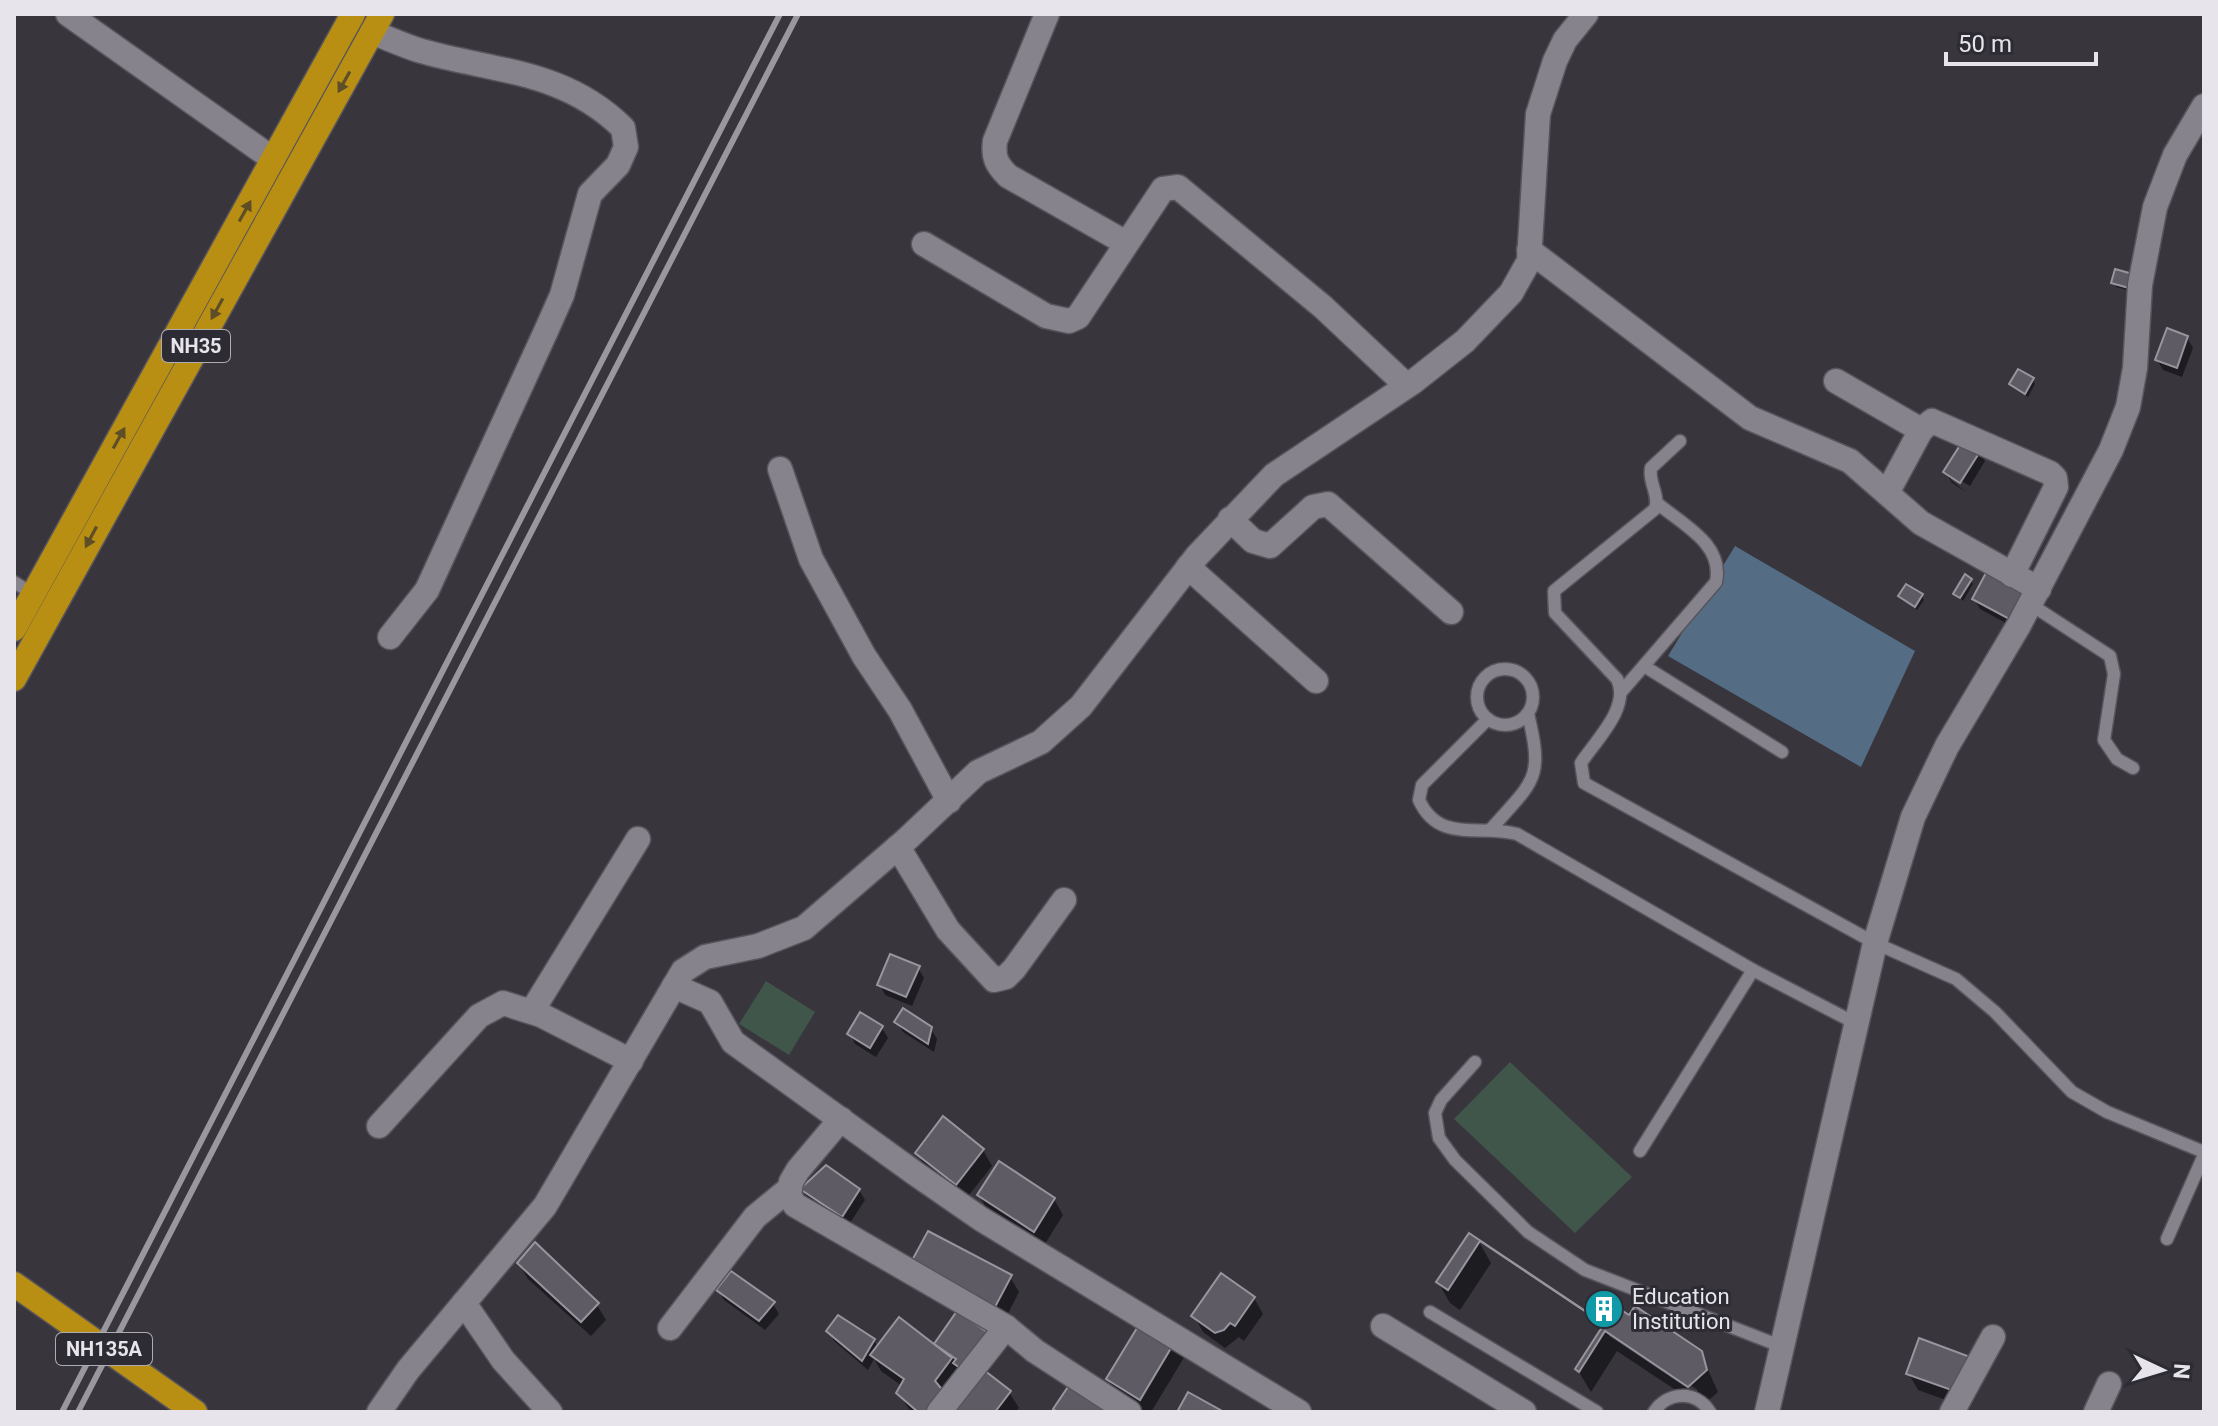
<svg xmlns="http://www.w3.org/2000/svg" width="2218" height="1426" viewBox="0 0 2218 1426" font-family="Roboto,sans-serif">
	<rect width="100%" height="100%" fill="#38353d"/>
	<g fill="#40564a">
		<polygon points="766,981 815,1012 789,1055 739,1024"/>
		<polygon points="1510,1062 1632,1177 1575,1233 1454,1119"/>
	</g>
	<polygon fill="#546d84" points="1735,546 1915,651 1861,767 1668,656"/>
	<g fill="#0007" fill-rule="evenodd">
		<polygon points="2138,277 2138,293 2116,287 2114,283"/>
		<polygon points="2187,338 2193,348 2182,377 2163,370 2157,360"/>
		<polygon points="2033,380 2035,384 2028,397 2011,384"/>
		<polygon points="1979,451 1985,461 1970,486 1951,475 1951,480 1966,492 1952,483 1946,473"/>
		<polygon points="1970,580 1973,584 1963,601 1956,594"/>
		<polygon points="1921,595 1924,600 1917,610 1900,597"/>
		<polygon points="1974,599 2032,602 2017,629 1980,609"/>
		<polygon points="918,968 924,978 912,1006 885,995 880,985"/>
		<polygon points="897,1022 931,1029 937,1039 934,1052 903,1032"/>
		<polygon points="882,1028 888,1038 876,1057 855,1044 850,1034"/>
		<polygon points="983,1150 992,1166 965,1200 926,1169 917,1153"/>
		<polygon points="802,1190 859,1190 865,1200 848,1226 808,1200"/>
		<polygon points="979,1195 1054,1199 1063,1215 1043,1247 988,1211"/>
		<polygon points="1479,1242 1491,1263 1460,1310 1450,1303 1438,1282"/>
		<polygon points="519,1264 597,1305 606,1320 591,1336 528,1279"/>
		<polygon points="1010,1277 1019,1292 1003,1323 922,1280"/>
		<polygon points="718,1290 773,1304 779,1314 765,1330 724,1300"/>
		<polygon points="1254,1298 1263,1314 1244,1341 1239,1337 1225,1348 1203,1332 1194,1316"/>
		<path d="M1589,1312L1629,1318L1700,1352L1718,1392L1701,1407L1617,1351L1591,1392L1577,1369L1601,1333ZM1609,1332L1698,1390L1696,1394L1609,1336Z"/>
		<polygon points="957,1314 1000,1353 986,1374 1009,1392 1019,1408 1015,1412 911,1412 898,1393 902,1386 881,1371 874,1359 868,1370 834,1341 828,1331 874,1340 878,1348 935,1346"/>
		<polygon points="1144,1320 1185,1356 1151,1412 1144,1412 1117,1395 1108,1379"/>
		<polygon points="1909,1374 1980,1375 1968,1408 1918,1390"/>
	</g>
	<g fill="#5f5b65" stroke="#98959f" stroke-width="2">
		<polygon points="2115,269 2140,276 2136,290 2111,283"/>
		<polygon points="2167,328 2188,336 2177,368 2155,360"/>
		<polygon points="2018,369 2034,378 2025,394 2009,384"/>
		<polygon points="1964,439 1981,450 1960,483 1943,472"/>
		<polygon points="1988,569 2027,591 2011,620 1972,599"/>
		<polygon points="1965,574 1972,579 1960,598 1953,594"/>
		<polygon points="1906,584 1923,594 1915,607 1898,596"/>
		<polygon points="890,954 920,966 906,997 877,985"/>
		<polygon points="903,1008 932,1027 928,1044 894,1022"/>
		<polygon points="860,1012 883,1026 870,1048 847,1034"/>
		<polygon points="943,1116 984,1149 956,1185 915,1153"/>
		<polygon points="999,1161 1055,1198 1034,1232 977,1195"/>
		<polygon points="826,1165 860,1189 842,1217 800,1189"/>
		<polygon points="928,1231 1012,1275 994,1309 910,1264"/>
		<polygon points="1469,1233 1587,1312 1598,1295 1629,1315 1635,1306 1702,1351 1707,1370 1688,1387 1605,1331 1579,1372 1575,1369 1604,1324 1480,1241 1448,1290 1436,1282"/>
		<polygon points="535,1242 599,1303 581,1322 517,1263"/>
		<polygon points="731,1271 775,1302 759,1321 716,1290"/>
		<polygon points="1221,1273 1255,1297 1235,1326 1230,1323 1224,1330 1215,1333 1191,1316"/>
		<polygon points="957,1311 993,1336 967,1373 953,1363 956,1359 934,1344"/>
		<polygon points="838,1315 875,1339 862,1361 826,1331"/>
		<polygon points="899,1317 952,1358 935,1381 946,1394 933,1412 918,1412 896,1393 904,1379 870,1355"/>
		<polygon points="1143,1318 1177,1338 1140,1400 1106,1379"/>
		<polygon points="1919,1338 1973,1358 1960,1393 1906,1374"/>
		<polygon points="980,1367 1011,1391 995,1412 945,1412"/>
		<polygon points="1072,1381 1119,1412 1057,1412 1053,1409"/>
		<polygon points="1188,1392 1224,1412 1177,1412"/>
	</g>
	<g fill="none" stroke-linecap="round" stroke-linejoin="round">
		<g stroke="#57545c" stroke-width="15">
			<g id="lane">
				<path d="M1680,441L1651,468C1648,483 1660,494 1655,509L1554,591L1555,613L1617,679C1631,707 1596,740 1581,763L1584,783L1875,943L1956,979L1995,1012L2072,1092L2107,1112L2204,1152"/>
				<polyline points="14,582 33,594"/>
				<polyline points="2030,604 2110,656 2114,674 2104,740 2117,759 2133,768"/>
				<polyline points="1644,666 1782,752"/>
				<circle cx="1505" cy="697" r="28"/>
				<path d="M1622,691L1716,582C1724,544 1683,525 1657,503"/>
				<path d="M1488,719L1422,785L1419,800C1439,844 1480,824 1517,834L1753,970L1857,1024"/>
				<path d="M1491,829C1534,780 1544,780 1528,714"/>
				<polyline points="1475,1062 1441,1100 1435,1113 1439,1138 1455,1160 1528,1232 1585,1270 1783,1347"/>
				<polyline points="1640,1151 1753,970"/>
				<polyline points="2167,1239 2204,1155"/>
				<polyline points="1430,1312 1597,1412"/>
				<path d="M1654,1412C1668,1391 1696,1390 1710,1412"/>
			</g>
		</g>
		<g stroke="#57545c" stroke-width="27">
			<g id="street">
				<polyline points="68,14 273,159"/>
				<path d="M1047,14L995,141C993,157 996,164 1008,176L1126,243"/>
				<path d="M372,32C387,38 403,45 418,50C493,72 563,69 623,128L626,147L618,165L590,194L562,295L546,331L427,590L390,637"/>
				<polyline points="924,244 1046,316 1069,321 1078,317 1163,189 1178,187 1323,307 1406,385"/>
				<polyline points="1529,250 1750,418 1850,461 1921,523 2039,589"/>
				<polyline points="1836,381 1921,430"/>
				<polyline points="780,469 811,559 864,656 900,710 949,801"/>
				<polyline points="1887,493 1921,430 1932,421 2050,473 2055,478 2056,487 2012,575"/>
				<polyline points="1230,519 1253,541 1270,546 1313,507 1328,504 1451,612"/>
				<polyline points="1188,567 1316,681"/>
				<polyline points="898,847 948,930 994,980 1006,977 1014,969 1064,900"/>
				<polyline points="674,986 710,1002 733,1042 916,1174 981,1219 1299,1412"/>
				<polyline points="532,1011 638,839"/>
				<polyline points="841,1119 798,1170 791,1182 789,1196 795,1205 1006,1327 1035,1351 1129,1412"/>
				<polyline points="379,1126 479,1016 503,1003 541,1015 631,1061"/>
				<polyline points="464,1303 503,1360 550,1412"/>
				<polyline points="1383,1326 1524,1412"/>
				<polyline points="670,1328 755,1217 789,1189"/>
				<polyline points="379,1412 408,1370 545,1206 683,971 705,957 758,946 804,928 906,840 978,772 1041,742 1081,706 1197,556 1274,475 1413,382 1465,341 1511,293 1529,261 1538,114 1555,61 1565,40 1586,14"/>
				<polyline points="939,1412 1006,1327"/>
				<polyline points="1767,1412 1875,943 1913,817 1947,746 2019,625 2111,450 2128,407 2135,368 2140,285 2155,207 2175,155 2204,106"/>
				<polyline points="1952,1412 1993,1337"/>
				<polyline points="2096,1412 2109,1384"/>
			</g>
		</g>
		<g stroke="#57545c" stroke-width="27">
			<g id="highway">
				<polyline points="14,629 353,14"/>
				<polyline points="14,679 382,14"/>
				<polyline points="14,1284 195,1412"/>
			</g>
		</g>
		<use href="#lane" stroke="#86838d" stroke-width="12"/>
		<use href="#street" stroke="#86838d" stroke-width="24"/>
		<use href="#highway" stroke="#b88f12" stroke-width="24"/>
		<g stroke="#9a989f" stroke-width="6">
			<polyline points="62,1412 780,14"/>
			<polyline points="78,1412 798,14"/>
		</g>
	</g>
	<defs><path id="oneway-solid" d="M-6-.8H1V-3.2L6.5 0L1 3.2V.8H-6Z" transform="scale(2)"/></defs>
	<g fill="#5e4e27">
		<use href="#oneway-solid" transform="translate(344 82) rotate(119)"/>
		<use href="#oneway-solid" transform="translate(245 211) rotate(-61)"/>
		<use href="#oneway-solid" transform="translate(217 309) rotate(119)"/>
		<use href="#oneway-solid" transform="translate(119 438) rotate(-61)"/>
		<use href="#oneway-solid" transform="translate(91 537) rotate(118)"/>
	</g>
	<defs>
		<g id="building-disc" transform="scale(2)"><circle r="9.5" fill="#0f9aa8" stroke="#2d2b33"/><path d="M-4-6H4V6H1V3H-1V6H-4ZM-2.5-4.3h1.7v1.8h-1.7ZM.8-4.3h1.7v1.8H.8ZM-2.5-1h1.7V.8h-1.7ZM.8-1h1.7V.8H.8Z" fill="#fff"/></g>
	</defs>
	<g fill-rule="evenodd">
		<use href="#building-disc" x="1604" y="1309"/>
	</g>
	<g text-anchor="middle" stroke-width="6" stroke-linejoin="round" paint-order="stroke">
		<g fill="#2d2b33" stroke="#afadb4" stroke-width="2">
			<rect x="162" y="330" width="68" height="32" rx="6"/>
			<rect x="56" y="1333" width="96" height="32" rx="6"/>
		</g>
		<g font-size="20" font-weight="bold" fill="#e7e5eb">
			<text x="196" y="353">NH35</text>
			<text x="104" y="1356">NH135A</text>
		</g>
		<g font-size="22" fill="#e7e5eb" stroke="#2d2b33" text-anchor="start">
			<text x="1632" y="1304">Education<tspan x="1632" dy="25">Institution</tspan></text>
		</g>
	</g>
	<rect width="2218" height="1426" fill="none" stroke="#e7e5eb" stroke-width="32"/>
	<g transform="translate(2162 1370) rotate(94)" stroke="#2d2b33" stroke-width="6" paint-order="stroke">
	<path d="M0-6L14 30L0 20L-14 30Z" fill="#e7e5eb"/>
	<text y="-12" font-size="22" font-weight="bold" text-anchor="middle" fill="#e7e5eb">N</text>
	</g>
	<path d="M1946 52v12h150v-12" fill="none" stroke="#e7e5eb" stroke-width="4"/>
	<text x="1958" y="52" font-size="24" fill="#e7e5eb" stroke="#2d2b33" stroke-width="6" paint-order="stroke">50 m</text>
</svg>
